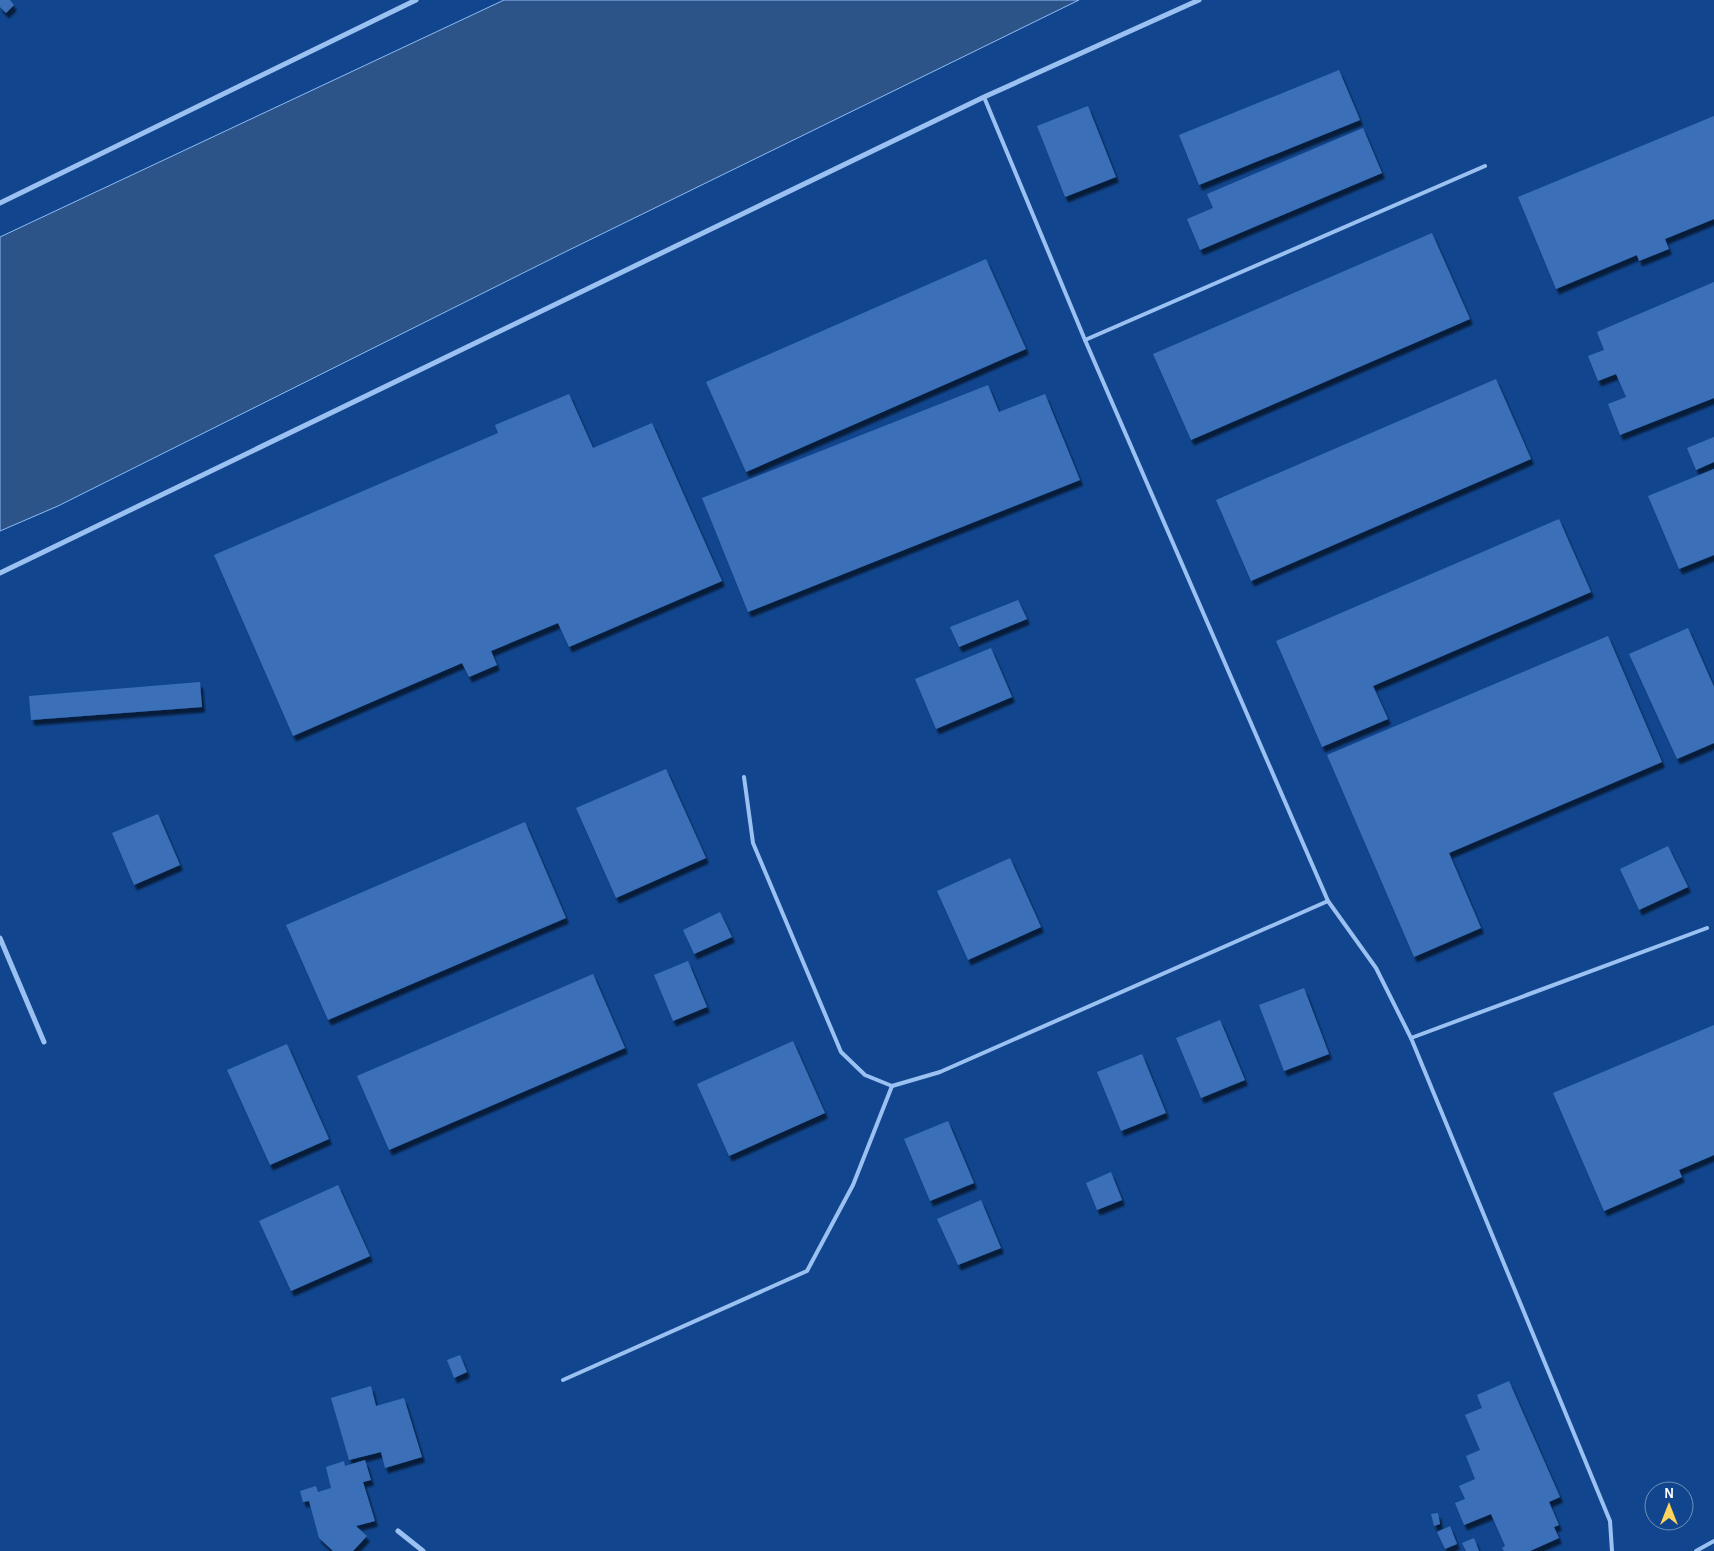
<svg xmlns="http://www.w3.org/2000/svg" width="1714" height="1551" viewBox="0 0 1714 1551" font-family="'Alegreya Sans',sans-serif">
	<defs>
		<filter id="shadow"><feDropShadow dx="3" dy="5.5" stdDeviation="1" flood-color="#0009"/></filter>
	</defs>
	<rect width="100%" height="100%" fill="#11468f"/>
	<polygon fill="#2d5489" stroke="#8cbbf5" points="504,0 1079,0 565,252 58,506 0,531 0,237"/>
	<g fill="#3a70b8" filter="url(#shadow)">
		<polygon points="0,0 10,0 14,5 6,13 0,7"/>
		<polygon points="1339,70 1360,120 1199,185 1179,135"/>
		<polygon points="1088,106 1116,177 1065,197 1037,126"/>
		<polygon points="1714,116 1714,219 1665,239 1669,249 1639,261 1637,255 1556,289 1518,197"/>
		<polygon points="1363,128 1382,173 1200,250 1187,219 1213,208 1207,194"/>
		<polygon points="1432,233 1470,319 1191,440 1153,354"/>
		<polygon points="986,259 1026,349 746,472 706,382"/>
		<polygon points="1714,282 1714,398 1620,435 1608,404 1626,397 1616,374 1598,381 1588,356 1604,350 1597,332"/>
		<polygon points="1496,379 1531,459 1251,581 1216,500"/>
		<polygon points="988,385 999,412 1045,394 1080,480 748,612 702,498"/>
		<polygon points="569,394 593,448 652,423 722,581 569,647 558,623 491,651 497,665 469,677 462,663 293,736 214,555 498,433 495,425"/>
		<polygon points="1714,437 1714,462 1696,470 1687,448"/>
		<polygon points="1714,469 1714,555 1679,569 1648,496"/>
		<polygon points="1559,519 1591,592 1373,686 1388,719 1322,747 1276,641"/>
		<polygon points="1018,600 1027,619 959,647 950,627"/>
		<polygon points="1688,628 1714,687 1714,743 1677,759 1629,654"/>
		<polygon points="1608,636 1662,762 1449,853 1481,928 1414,957 1327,755"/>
		<polygon points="991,648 1012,697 936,729 915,679"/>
		<polygon points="200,682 202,707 31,720 29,696"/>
		<polygon points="666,769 706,858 616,898 576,808"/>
		<polygon points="158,814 180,865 134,885 112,833"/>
		<polygon points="525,822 566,918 328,1020 286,925"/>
		<polygon points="1668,846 1688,887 1639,910 1620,869"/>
		<polygon points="1010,858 1041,927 968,960 937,891"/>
		<polygon points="720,912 732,937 694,954 683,930"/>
		<polygon points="688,961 707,1007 673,1021 654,975"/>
		<polygon points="593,974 625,1048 389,1150 357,1076"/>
		<polygon points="1304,988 1329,1054 1284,1071 1259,1005"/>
		<polygon points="1220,1020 1245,1080 1201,1098 1176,1038"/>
		<polygon points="1714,1025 1714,1155 1679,1170 1682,1177 1604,1211 1553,1093"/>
		<polygon points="793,1041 825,1113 729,1156 697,1084"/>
		<polygon points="287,1044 329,1139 270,1165 227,1070"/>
		<polygon points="1142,1054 1166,1113 1121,1131 1097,1072"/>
		<polygon points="948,1121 974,1183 930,1201 904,1139"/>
		<polygon points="1111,1172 1122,1200 1097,1210 1086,1183"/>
		<polygon points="338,1185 370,1256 291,1291 259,1221"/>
		<polygon points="981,1200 1001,1248 958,1265 937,1219"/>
		<polygon points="460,1355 467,1372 454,1378 447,1360"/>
		<polygon points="1509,1381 1560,1497 1549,1502 1559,1525 1554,1527 1559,1538 1530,1551 1504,1551 1502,1548 1505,1546 1491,1514 1464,1525 1455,1503 1465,1499 1459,1486 1475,1479 1466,1456 1480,1450 1465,1415 1482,1408 1477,1395"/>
		<polygon points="371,1386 376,1406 404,1398 422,1457 385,1468 381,1452 349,1460 331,1398"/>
		<polygon points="365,1460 371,1480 363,1482 375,1521 356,1526 367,1536 353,1551 333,1551 319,1538 309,1501 303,1502 300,1491 316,1486 318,1492 331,1488 326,1467 344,1461 345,1466"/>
		<polygon points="1438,1513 1440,1524 1434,1526 1431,1514"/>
		<polygon points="1450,1526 1457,1544 1445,1549 1437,1532"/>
		<polygon points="1474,1538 1479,1551 1466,1551 1462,1543"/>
	</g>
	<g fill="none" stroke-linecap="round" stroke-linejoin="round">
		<g stroke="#9bc1f2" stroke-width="4">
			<polyline points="984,97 1085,340 1328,901 1376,968 1411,1038 1610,1521 1612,1551"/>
			<polyline points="1085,340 1485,166"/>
			<polyline points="744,777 753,843 841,1052 865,1075 892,1086 940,1072 1328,901"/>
			<polyline points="1411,1038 1707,928"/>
			<polyline points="563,1380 807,1271 853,1185 892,1086"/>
			<polyline points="1696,1551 1714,1541"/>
		</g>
		<g stroke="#9bc1f2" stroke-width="5">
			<polyline points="0,203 416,0"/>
			<polyline points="0,573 984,97 1199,0"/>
			<polyline points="0,938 44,1042"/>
			<polyline points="398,1531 423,1551"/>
		</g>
	</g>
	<g transform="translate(1669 1506)"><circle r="24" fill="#11468f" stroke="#7090bc"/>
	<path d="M0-4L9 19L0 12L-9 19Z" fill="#ffd35c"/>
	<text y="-8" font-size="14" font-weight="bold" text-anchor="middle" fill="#ffffff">N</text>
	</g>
</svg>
